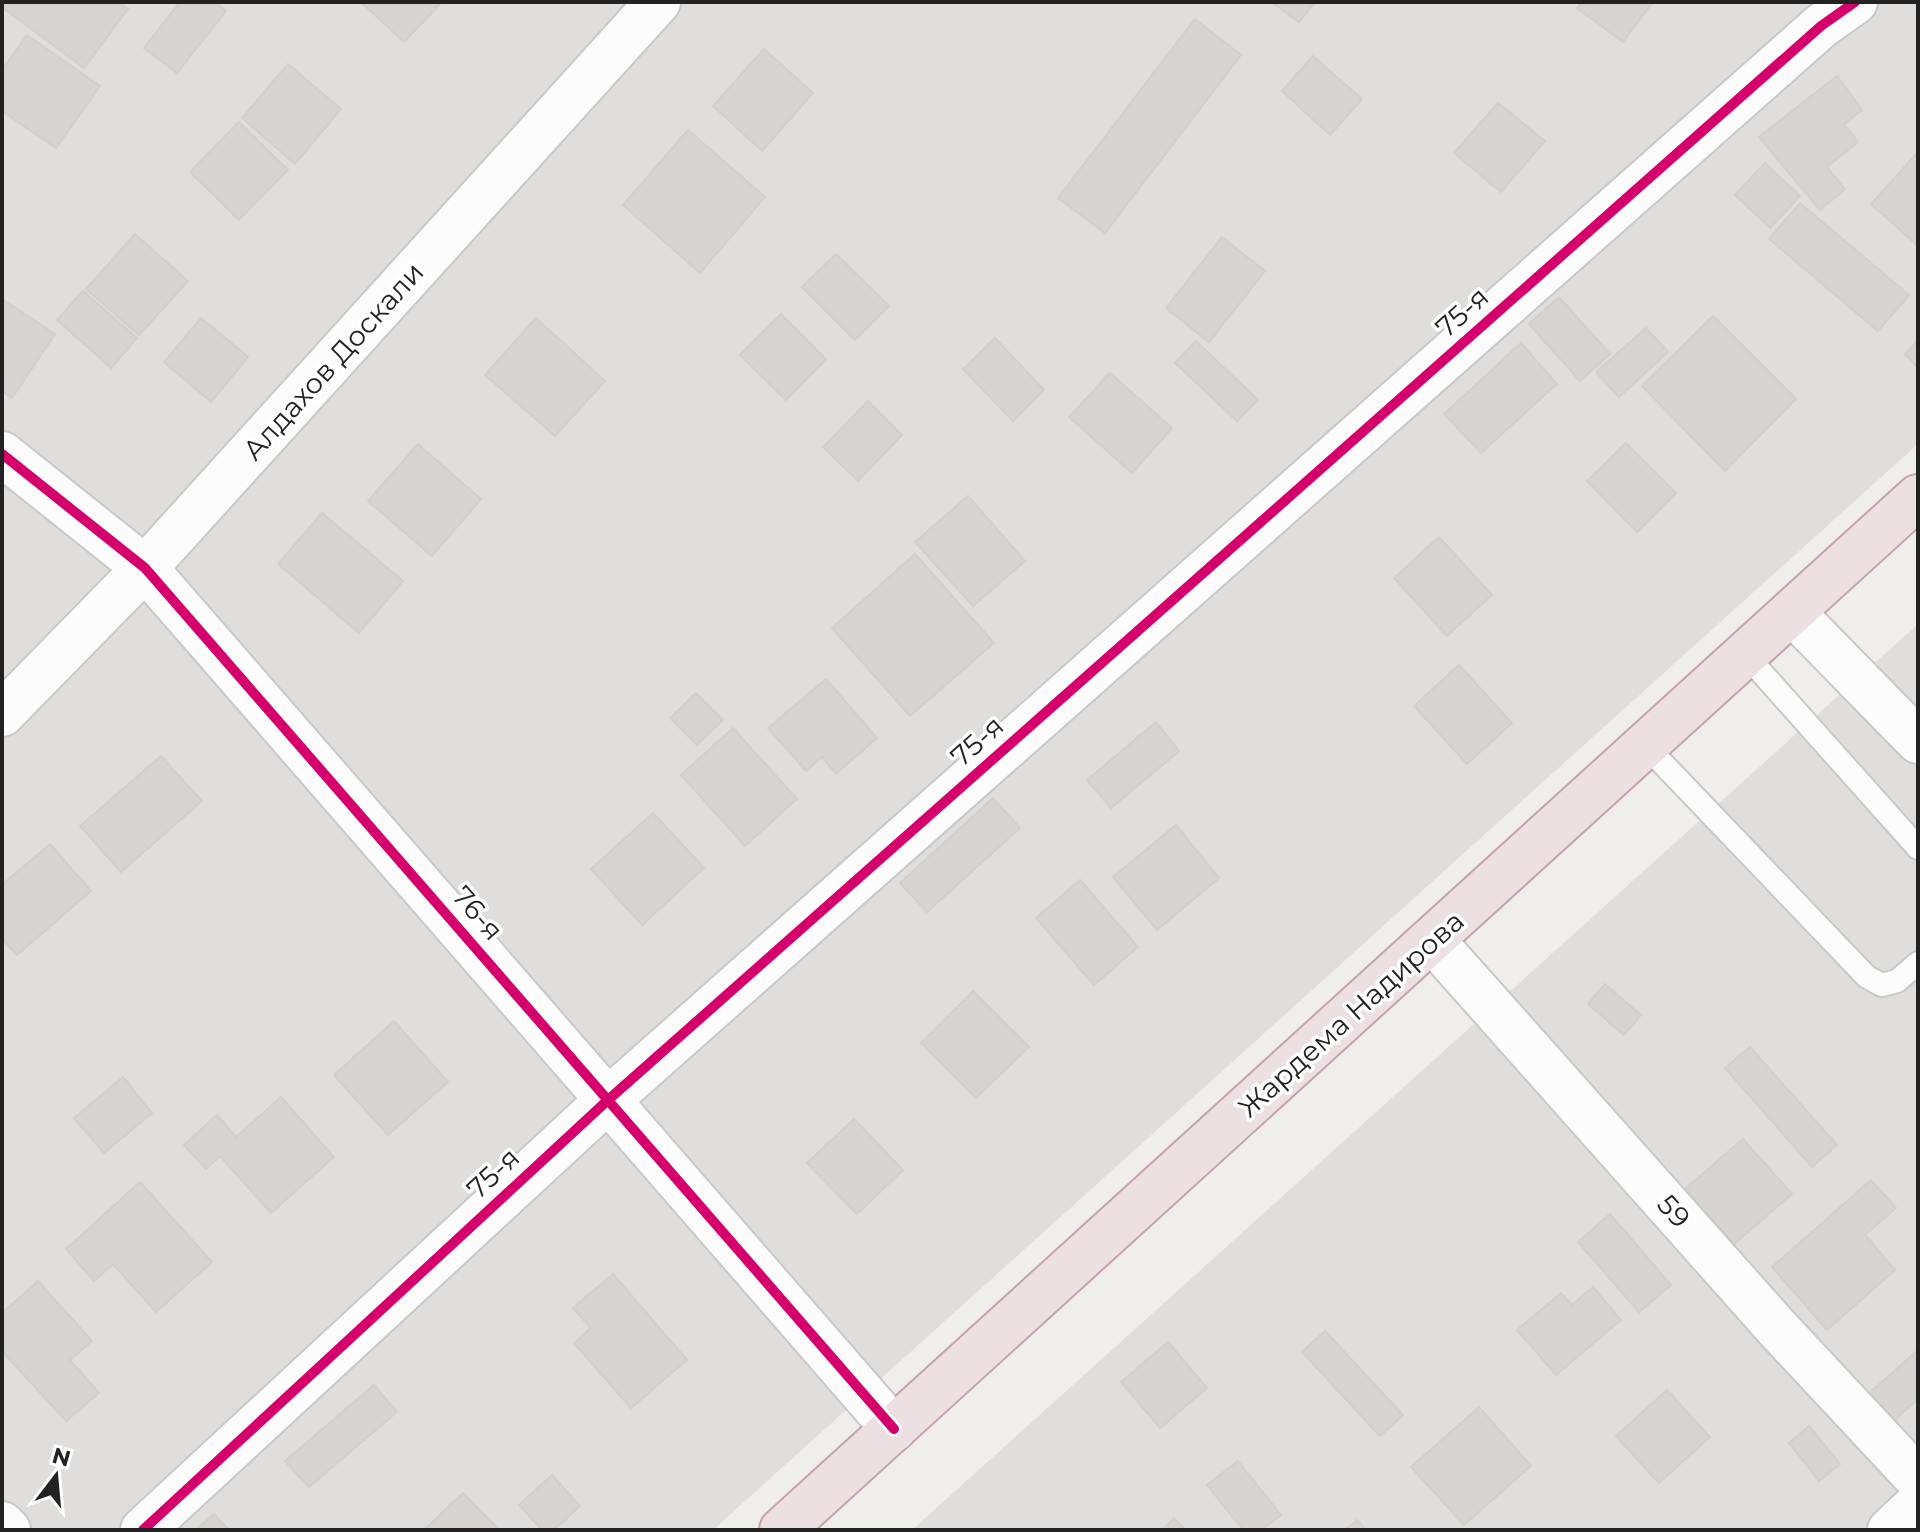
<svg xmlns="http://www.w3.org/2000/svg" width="1920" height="1532" viewBox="0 0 1920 1532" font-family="Montserrat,sans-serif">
	<rect width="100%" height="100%" fill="#f0eeeb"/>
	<g fill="#dfdedc">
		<polygon points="2,2 1918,2 1918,444 713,1530 2,1530"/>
		<polygon points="1918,624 1918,1530 912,1530"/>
	</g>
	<g fill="#d7d4d2" stroke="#d3d0cc" stroke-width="2">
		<polygon points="2,2 118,2 128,9 84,68 2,7"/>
		<polygon points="180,2 215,2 226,11 177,73 144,48"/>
		<polygon points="361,2 442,2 404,42"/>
		<polygon points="1272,2 1315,2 1299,22"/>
		<polygon points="1582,2 1653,2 1623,42 1577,8"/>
		<polygon points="1195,19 1241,55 1105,233 1058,198"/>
		<polygon points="27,35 100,86 56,148 2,111 2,70"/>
		<polygon points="764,49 813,93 762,151 713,106"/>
		<polygon points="1313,56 1362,99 1330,135 1282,91"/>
		<polygon points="288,64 341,109 295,164 242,118"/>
		<polygon points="1837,76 1862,110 1844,124 1858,142 1827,167 1845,189 1820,210 1759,137"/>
		<polygon points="1498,103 1545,141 1501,192 1454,153"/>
		<polygon points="239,122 288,170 239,220 190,172"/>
		<polygon points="688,130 765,197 700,273 623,205"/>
		<polygon points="1918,152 1918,246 1871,204"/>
		<polygon points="1765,163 1800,196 1770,228 1735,195"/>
		<polygon points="1800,203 1909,295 1878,331 1769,239"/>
		<polygon points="135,234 188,281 139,335 86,289"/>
		<polygon points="1222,237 1265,271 1209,342 1166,308"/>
		<polygon points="836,254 889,306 855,340 802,287"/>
		<polygon points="83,291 137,338 111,368 57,320"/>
		<polygon points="1559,297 1610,354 1580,381 1529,324"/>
		<polygon points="2,299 55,334 12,398 2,391"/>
		<polygon points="781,314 826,359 786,400 740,355"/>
		<polygon points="1713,316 1796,399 1725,471 1642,386"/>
		<polygon points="201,318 248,357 211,402 164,362"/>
		<polygon points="536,318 605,381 555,436 485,375"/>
		<polygon points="1646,328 1668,352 1619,397 1596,372"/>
		<polygon points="995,338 1044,390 1013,421 963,369"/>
		<polygon points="1196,341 1258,400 1237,421 1175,363"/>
		<polygon points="1918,341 1918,368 1905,354"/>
		<polygon points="1521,343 1557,384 1481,453 1444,414"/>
		<polygon points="1110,373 1172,428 1132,473 1069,417"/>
		<polygon points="868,401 902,435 858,481 823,447"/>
		<polygon points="1626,443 1676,493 1637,532 1587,481"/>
		<polygon points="418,444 481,499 432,556 368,501"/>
		<polygon points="968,496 1025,561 973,606 915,542"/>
		<polygon points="322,513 403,581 359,633 278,564"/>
		<polygon points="1439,537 1492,595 1447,636 1394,578"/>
		<polygon points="915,554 994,643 910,716 832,628"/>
		<polygon points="1459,665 1512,723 1467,764 1414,706"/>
		<polygon points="826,679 877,738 836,774 822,757 806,771 768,728"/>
		<polygon points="696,693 723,720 697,745 670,718"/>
		<polygon points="1156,722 1179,751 1111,808 1087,780"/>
		<polygon points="733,728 797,799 745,846 681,775"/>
		<polygon points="161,756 202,801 121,872 80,826"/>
		<polygon points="993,798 1020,828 927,912 900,883"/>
		<polygon points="653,813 704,868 642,925 591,869"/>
		<polygon points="1176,825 1219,878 1157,930 1113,877"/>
		<polygon points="50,844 91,891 17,955 2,938 2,885"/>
		<polygon points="1080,880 1138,947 1094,985 1036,918"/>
		<polygon points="1605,984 1641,1015 1624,1035 1588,1004"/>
		<polygon points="973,991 1029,1047 976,1098 921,1043"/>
		<polygon points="394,1021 448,1082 388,1135 334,1075"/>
		<polygon points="1750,1047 1837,1145 1812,1167 1725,1068"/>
		<polygon points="123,1077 152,1113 104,1153 74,1118"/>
		<polygon points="281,1097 334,1157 271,1213 220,1156 206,1169 184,1145 217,1115 236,1137"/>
		<polygon points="854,1119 903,1170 857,1214 807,1163"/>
		<polygon points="1743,1139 1792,1194 1734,1244 1685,1189"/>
		<polygon points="1871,1180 1896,1208 1865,1235 1895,1270 1827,1330 1772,1267"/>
		<polygon points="140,1182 212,1262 156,1312 113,1264 94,1281 66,1249"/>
		<polygon points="1610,1214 1671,1285 1639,1312 1578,1242"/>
		<polygon points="613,1274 687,1360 631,1408 574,1343 591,1328 573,1308"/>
		<polygon points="38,1281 92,1341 70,1360 99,1393 66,1421 2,1351 2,1313"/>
		<polygon points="1593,1287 1621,1320 1556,1375 1517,1330 1561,1293 1572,1305"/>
		<polygon points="1325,1331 1403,1415 1380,1436 1302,1352"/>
		<polygon points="1168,1342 1207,1388 1160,1428 1121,1382"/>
		<polygon points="1918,1350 1918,1399 1889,1425 1865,1397"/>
		<polygon points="374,1385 397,1412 309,1487 285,1461"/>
		<polygon points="1667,1390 1710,1437 1659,1483 1616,1436"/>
		<polygon points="1479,1407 1531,1466 1464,1525 1411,1467"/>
		<polygon points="1809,1426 1840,1464 1819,1481 1789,1443"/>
		<polygon points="1238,1461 1281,1515 1261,1530 1243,1530 1207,1485"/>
		<polygon points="552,1475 580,1506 554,1530 542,1530 519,1505"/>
		<polygon points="463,1493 499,1530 424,1530"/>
		<polygon points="214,1514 229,1530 196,1530"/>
		<polygon points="1174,1518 1186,1530 1162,1530"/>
		<polygon points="1357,1520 1366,1530 1345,1530"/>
	</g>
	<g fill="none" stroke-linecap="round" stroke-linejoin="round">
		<g stroke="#c9c8c7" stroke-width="26">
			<g id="lane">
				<polyline points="1745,654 1918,848"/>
				<polyline points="1646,746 1867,977 1882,985 1897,981 1918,963"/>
			</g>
		</g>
		<g stroke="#c9c8c7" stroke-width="48">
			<g id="street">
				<polyline points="2,454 145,568 894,1429"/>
				<polyline points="1792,612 1918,741"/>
				<polyline points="2,714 145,568 658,2"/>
				<polyline points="1433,941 1777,1328 1918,1479"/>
				<polyline points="2,1524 8,1530"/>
				<polyline points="143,1530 608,1100 1821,26 1855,2"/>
				<polyline points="1890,1530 1918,1504"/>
			</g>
		</g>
		<g stroke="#c5a2ac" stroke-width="48">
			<polyline id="highway" points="782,1530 1918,497"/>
		</g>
		<use href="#lane" stroke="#fdfcfc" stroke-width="22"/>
		<use href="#street" stroke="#fdfcfc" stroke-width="44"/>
		<use href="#highway" stroke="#ece0e2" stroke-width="44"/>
		<g stroke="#fff" stroke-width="15">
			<g id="cycleway">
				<polyline points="2,454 145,568 894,1429"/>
				<polyline points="143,1530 608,1100 1821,26 1855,2"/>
			</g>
		</g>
		<use href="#cycleway" stroke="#d6006c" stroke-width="10"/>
	</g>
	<g text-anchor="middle" stroke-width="7" stroke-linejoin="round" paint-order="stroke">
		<g font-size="28" fill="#222" stroke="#fff">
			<text transform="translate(1462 312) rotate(-42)" y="10">75-я</text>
			<text transform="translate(333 361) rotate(-48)" y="10">Алдахов Доскали</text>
			<text transform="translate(977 741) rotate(-42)" y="10">75-я</text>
			<text transform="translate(478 913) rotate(49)" y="10">76-я</text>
			<text transform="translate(1351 1014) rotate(-42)" y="10">Жардема Надирова</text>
			<text transform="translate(493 1173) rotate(-43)" y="10">75-я</text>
			<text transform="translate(1674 1211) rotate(48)" y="10">59</text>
		</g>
	</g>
	<rect width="1920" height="1532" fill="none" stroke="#222222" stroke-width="8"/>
	<g transform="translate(56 1476) rotate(16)" stroke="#ffffff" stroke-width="6" paint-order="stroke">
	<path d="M0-6L14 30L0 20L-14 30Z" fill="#222222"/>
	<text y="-12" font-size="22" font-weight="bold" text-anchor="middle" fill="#222222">N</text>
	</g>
</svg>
